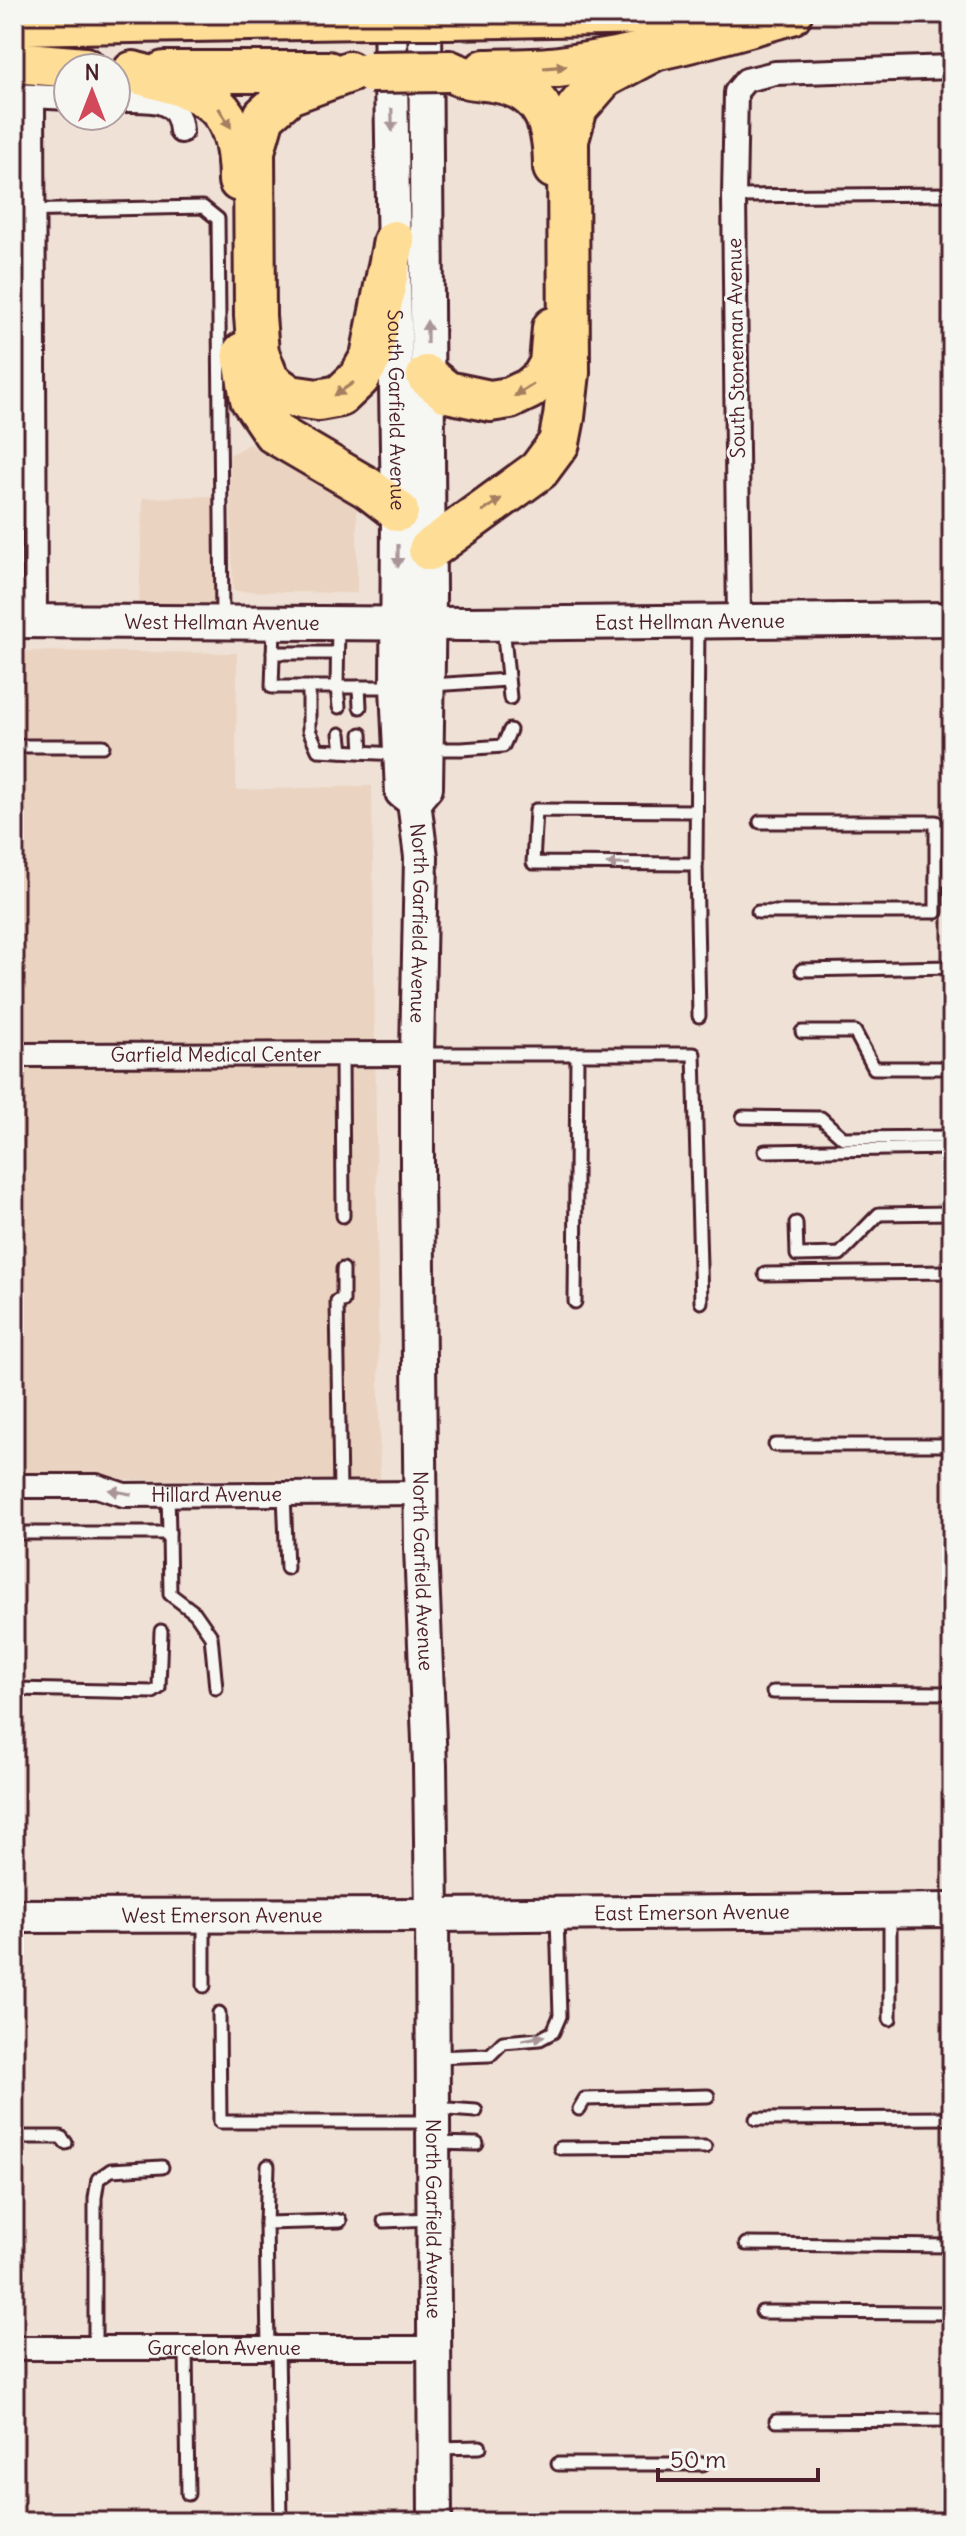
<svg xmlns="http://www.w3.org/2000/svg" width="966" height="2536" viewBox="0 0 966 2536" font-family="Delius,sans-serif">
	<rect width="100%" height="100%" fill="#efe1d5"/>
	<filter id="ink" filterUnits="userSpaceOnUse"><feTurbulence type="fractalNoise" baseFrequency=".0125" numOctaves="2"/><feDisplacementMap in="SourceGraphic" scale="16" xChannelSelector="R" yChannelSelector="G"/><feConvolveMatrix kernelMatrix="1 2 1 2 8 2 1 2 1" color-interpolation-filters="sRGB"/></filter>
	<g filter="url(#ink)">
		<g fill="#ead3c0">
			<polygon points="249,444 357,501 357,593 233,591 230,455"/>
			<polygon points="215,496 215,605 139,604 143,498"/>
			<polygon points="14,651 237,653 236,790 372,786 380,1479 14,1480"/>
		</g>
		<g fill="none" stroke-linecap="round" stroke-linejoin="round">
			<g stroke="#4a1f2b" stroke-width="17">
				<g id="lane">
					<polyline points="734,196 952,194"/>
					<polyline points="14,211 203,207 218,219 222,618"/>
					<polyline points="698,624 696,864 699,1016"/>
					<polyline points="503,625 510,698"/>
					<polyline points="274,627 272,687 337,687 338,625"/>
					<polyline points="273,653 337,653"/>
					<polyline points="432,685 507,680"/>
					<polyline points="359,687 360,707"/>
					<polyline points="309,688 309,730 318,750 397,754"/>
					<polyline points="339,707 337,687 393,687"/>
					<polyline points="340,734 342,751"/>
					<polyline points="361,734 362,752"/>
					<polyline points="14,746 103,746"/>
					<polyline points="429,749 462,749 503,746 510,730"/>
					<polyline points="760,822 936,822 936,880 952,880"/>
					<polyline points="696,864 533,863 536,810 696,811"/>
					<polyline points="758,912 936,912 936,880"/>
					<polyline points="802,970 952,967"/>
					<polyline points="802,1032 855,1032 874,1068 952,1068"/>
					<polyline points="342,1054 343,1216"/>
					<polyline points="421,1054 694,1054 701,1302"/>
					<polyline points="743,1117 821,1118 843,1138 952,1137"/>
					<polyline points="765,1151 952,1148"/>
					<polyline points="796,1223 797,1255 840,1254 879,1214 952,1213"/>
					<polyline points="765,1274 952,1272"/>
					<polyline points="337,1301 340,1493"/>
					<polyline points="343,1301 343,1269"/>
					<polyline points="575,1302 577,1054"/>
					<polyline points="775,1445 952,1445"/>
					<polyline points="284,1494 287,1568"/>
					<polyline points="14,1533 169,1533 168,1494"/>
					<polyline points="169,1533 170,1594 195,1613 211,1636 216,1688"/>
					<polyline points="14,1689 153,1692 159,1688 161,1631"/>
					<polyline points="773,1692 952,1693"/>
					<polyline points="890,1912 890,2019"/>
					<polyline points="204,1920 204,1986"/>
					<polyline points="219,2013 220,2122 431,2122"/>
					<polyline points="434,2057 490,2055 503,2042 540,2039 553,2032 560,2016 557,1917"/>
					<polyline points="434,2108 476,2111"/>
					<polyline points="579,2109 585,2099 708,2096"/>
					<polyline points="756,2119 952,2118"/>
					<polyline points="14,2137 61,2137 66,2143"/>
					<polyline points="434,2143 477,2144"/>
					<polyline points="560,2148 705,2147"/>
					<polyline points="384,2221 431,2219"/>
					<polyline points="266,2223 268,2166"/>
					<polyline points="746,2244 952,2246"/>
					<polyline points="762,2312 952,2313"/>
					<polyline points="95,2348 95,2198 98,2179 111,2170 162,2167"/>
					<polyline points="186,2348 188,2494"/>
					<polyline points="268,2348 266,2223 340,2221"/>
					<polyline points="278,2348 281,2521"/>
					<polyline points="776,2421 952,2420"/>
					<polyline points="437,2448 480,2447"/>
					<polyline points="558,2464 703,2464"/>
				</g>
			</g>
			<g stroke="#4a1f2b" stroke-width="28">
				<g id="street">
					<polyline points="14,95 68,98"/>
					<polyline points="33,97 35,621"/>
					<path d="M116,100C145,101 179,94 181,131"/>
					<polyline points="739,620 734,196 736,92 746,80 775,73 952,67"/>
					<path id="s1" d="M14,1055L417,1054"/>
					<path id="s2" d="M14,1486H97L124,1495L422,1493"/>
					<path id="s3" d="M14,2348H435"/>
				</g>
			</g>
			<g stroke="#4a1f2b" stroke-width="38">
				<g id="secondary">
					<path id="s4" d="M390,14L398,511L397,687L402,792L414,801"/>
					<path id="s5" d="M425,14L429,595L426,787L414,801L421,857L417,1054V1176L421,1548L430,1765L432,1915L435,2522"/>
					<path id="s6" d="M14,621L467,624L952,619"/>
					<path id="s7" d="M14,1916L432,1915L952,1910"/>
				</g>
			</g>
			<g stroke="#4a1f2b" stroke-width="46">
				<g id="highway">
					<polyline points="447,18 657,14"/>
					<polyline points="14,24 367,18"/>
					<polyline points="14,62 85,68"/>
					<path d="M485,70C509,69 535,70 559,67C638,57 715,36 791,14"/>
					<path d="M449,71C470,81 477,78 498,82C545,91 554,126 554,168"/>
					<path d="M133,72C204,92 238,96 239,181"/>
					<polyline points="164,72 328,72"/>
					<polyline points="349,72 289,94 264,116 254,151 255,316 258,353 269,381 290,396 318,400 340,396 359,378 371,357 394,241"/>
					<polyline points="243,353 251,399 274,433 368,488 398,511"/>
					<polyline points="427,376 447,392 490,401 510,398 529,389 542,378 550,364 553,328"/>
					<polyline points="429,550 539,470 559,443 564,417 569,373 568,140 577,108 604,77 651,52"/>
				</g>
			</g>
			<use href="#lane" stroke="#f6f6f2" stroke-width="11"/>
			<use href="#street" stroke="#f6f6f2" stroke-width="22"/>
			<use href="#secondary" stroke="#f6f6f2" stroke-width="32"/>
			<use href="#highway" stroke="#fedd96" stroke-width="40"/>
			<g stroke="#4a1f2b" stroke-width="46" stroke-linecap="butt">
				<g id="highway-bridge">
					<polyline points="367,18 447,18"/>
					<polyline points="370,72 449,71"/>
				</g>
			</g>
			<use href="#highway-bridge" stroke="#fedd96" stroke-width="40"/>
		</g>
		<defs><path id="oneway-solid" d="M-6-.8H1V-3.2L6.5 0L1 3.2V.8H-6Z" transform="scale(2)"/></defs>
		<g fill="#a47e60">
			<use href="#oneway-solid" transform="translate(555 67) rotate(-5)"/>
			<use href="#oneway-solid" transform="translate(225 118) rotate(58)"/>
			<use href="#oneway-solid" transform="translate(344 389) rotate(146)"/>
			<use href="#oneway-solid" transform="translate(524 390) rotate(148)"/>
			<use href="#oneway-solid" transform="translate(492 505) rotate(-35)"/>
		</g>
		<g fill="#a99598">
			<use href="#oneway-solid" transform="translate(392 120) rotate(89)"/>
			<use href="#oneway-solid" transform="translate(427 332) rotate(-90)"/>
			<use href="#oneway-solid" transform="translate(398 556) rotate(90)"/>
			<use href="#oneway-solid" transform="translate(618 864) rotate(-180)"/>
			<use href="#oneway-solid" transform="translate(120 1492) rotate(-169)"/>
			<use href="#oneway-solid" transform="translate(533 2038) rotate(-11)"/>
		</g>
	</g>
	<g text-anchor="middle" stroke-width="6" stroke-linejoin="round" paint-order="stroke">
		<g font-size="20" fill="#4a1f2b" stroke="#f6f6f2">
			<text transform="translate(736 348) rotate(-91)" y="7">South Stoneman Avenue</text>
			<text dy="7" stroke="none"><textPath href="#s4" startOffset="396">South Garfield Avenue</textPath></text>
			<text dy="7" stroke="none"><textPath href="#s6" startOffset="676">East Hellman Avenue</textPath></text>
			<text dy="7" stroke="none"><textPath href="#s6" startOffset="208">West Hellman Avenue</textPath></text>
			<text dy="7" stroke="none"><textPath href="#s5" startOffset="914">North Garfield Avenue</textPath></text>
			<text dy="7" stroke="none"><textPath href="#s1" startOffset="202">Garfield Medical Center</textPath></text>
			<text dy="7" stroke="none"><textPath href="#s2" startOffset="204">Hillard Avenue</textPath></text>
			<text dy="7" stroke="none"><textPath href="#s5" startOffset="1562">North Garfield Avenue</textPath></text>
			<text dy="7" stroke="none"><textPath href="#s7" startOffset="678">East Emerson Avenue</textPath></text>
			<text dy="7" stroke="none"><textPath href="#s7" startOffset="208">West Emerson Avenue</textPath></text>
			<text dy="7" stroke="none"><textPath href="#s5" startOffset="2210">North Garfield Avenue</textPath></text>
			<text dy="7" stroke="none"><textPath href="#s3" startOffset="210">Garcelon Avenue</textPath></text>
		</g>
	</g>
	<rect width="966" height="2536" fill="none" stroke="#f6f6f2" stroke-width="48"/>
	<rect x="24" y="24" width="918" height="2488" fill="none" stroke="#4a1f2b" stroke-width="3" filter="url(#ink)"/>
	<g transform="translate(92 92)"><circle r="38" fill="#f6f6f2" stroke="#b1a0a2" stroke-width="2"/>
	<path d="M0-6L14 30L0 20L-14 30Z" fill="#d1495b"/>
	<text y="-12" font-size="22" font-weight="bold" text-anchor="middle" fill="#4a1f2b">N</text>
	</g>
	<path d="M658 2468v12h160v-12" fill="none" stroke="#4a1f2b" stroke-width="4"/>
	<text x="670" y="2468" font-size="24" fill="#4a1f2b" stroke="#f6f6f2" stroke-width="6" paint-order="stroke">50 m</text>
</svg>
